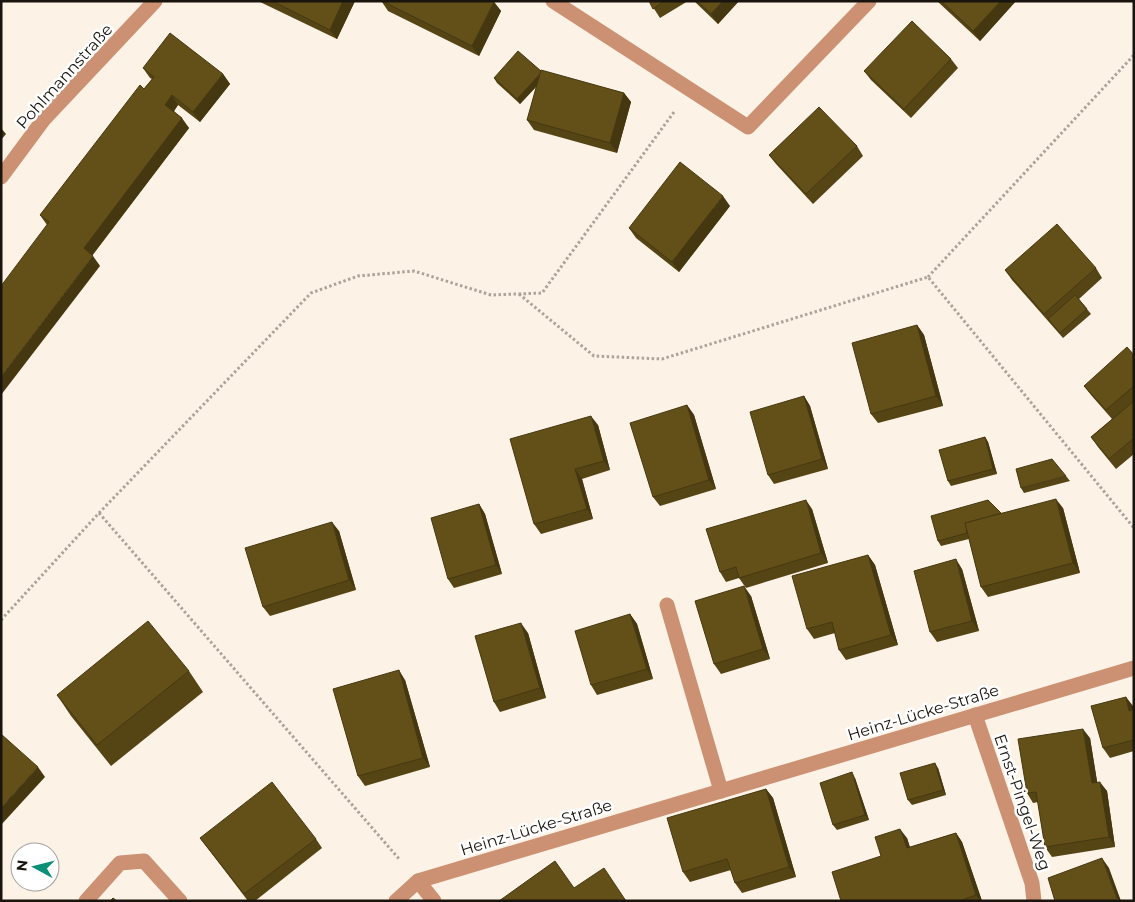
<svg xmlns="http://www.w3.org/2000/svg" width="1135" height="902" viewBox="0 0 1135 902" font-family="Montserrat,sans-serif">
	<rect width="100%" height="100%" fill="#fdf2e6"/>
	<g fill="none" stroke-linecap="round" stroke-linejoin="round">
		<g stroke="#aca399" stroke-width="3" stroke-dasharray="2.5 2.5" stroke-linecap="butt">
			<polyline points="928,277 1134,55"/>
			<polyline points="519,294 594,356 662,359 928,277 1134,528"/>
			<polyline points="99,513 400,860"/>
			<polyline points="1,620 99,513 311,293 358,276 414,271 491,295 542,293 674,112"/>
		</g>
		<g stroke="#cc9072" stroke-width="15">
			<polyline points="553,1 748,127 869,1"/>
			<polyline points="1,177 44,119 155,1"/>
			<polyline points="667,605 721,791"/>
			<polyline points="975,715 1032,883 1034,901"/>
			<polyline points="418,881 434,901"/>
			<polyline points="86,901 120,863 144,861 180,901"/>
			<polyline points="396,901 418,881 1134,668"/>
		</g>
	</g>
	<g fill="#554515">
		<polygon points="258,1 355,1 337,39"/>
		<polygon points="649,1 688,1 660,18"/>
		<polygon points="694,1 739,1 718,24"/>
		<polygon points="937,1 1016,1 980,41"/>
		<polygon points="382,2 494,2 501,11 479,56 388,11"/>
		<polygon points="951,59 958,68 911,118 871,80 864,71"/>
		<polygon points="143,68 223,74 230,84 200,122 178,105 174,111 189,128 92,256 100,266 47,225 40,215 152,79 150,78"/>
		<polygon points="541,71 624,93 631,102 617,153 534,130 527,120 537,86 520,104 497,83 494,78"/>
		<polygon points="857,146 863,156 813,204 776,164 769,155"/>
		<polygon points="730,206 679,272 636,238 629,228"/>
		<polygon points="1096,268 1102,278 1079,299 1091,314 1063,338 1012,280 1005,270"/>
		<polygon points="917,325 924,335 943,406 878,423 871,414"/>
		<polygon points="1134,355 1134,454 1116,469 1098,447 1091,437 1112,419 1091,395 1084,386"/>
		<polygon points="804,396 810,406 828,469 774,484 768,475"/>
		<polygon points="687,405 694,415 716,489 660,506 653,497"/>
		<polygon points="598,425 610,470 582,479 593,519 541,534 534,524"/>
		<polygon points="985,437 988,442 997,474 951,486 948,481"/>
		<polygon points="1066,476 1070,481 1024,493 1021,488"/>
		<polygon points="479,504 485,514 502,574 454,588 448,579"/>
		<polygon points="1063,508 1080,573 988,597 981,587 969,539 941,546 938,541 1001,513"/>
		<polygon points="812,509 828,563 746,588 739,578 726,582 720,572"/>
		<polygon points="339,531 356,590 270,616 263,607"/>
		<polygon points="868,555 875,565 898,645 846,660 839,650 835,633 814,639 807,629"/>
		<polygon points="962,569 979,631 937,642 930,632"/>
		<polygon points="751,596 770,659 721,674 714,664"/>
		<polygon points="630,614 637,624 653,679 597,695 591,685"/>
		<polygon points="528,633 546,698 500,712 494,702"/>
		<polygon points="189,671 203,692 111,766 71,716 57,695"/>
		<polygon points="405,680 430,767 365,786 358,776"/>
		<polygon points="1126,697 1134,709 1134,751 1110,758 1103,748"/>
		<polygon points="1090,738 1097,782 1107,791 1115,847 1052,857 1045,847 1038,802 1033,803 1027,793"/>
		<polygon points="938,768 946,795 912,805 908,800"/>
		<polygon points="855,778 869,820 837,830 833,825"/>
		<polygon points="766,789 773,798 796,877 742,893 735,883 731,870 690,882 683,872"/>
		<polygon points="956,833 962,842 982,901 841,901 881,856 907,838 910,847"/>
		<polygon points="200,838 316,839 322,848 255,901 248,901"/>
	</g>
	<g fill="#453811">
		<polygon points="343,1 355,1 337,39 330,30"/>
		<polygon points="723,1 739,1 718,24 711,14"/>
		<polygon points="1001,1 1016,1 980,41 973,31"/>
		<polygon points="494,2 501,11 479,56 472,46"/>
		<polygon points="541,72 545,77 520,104 517,99"/>
		<polygon points="223,74 230,84 200,122 193,112"/>
		<polygon points="624,93 631,102 617,153 610,143"/>
		<polygon points="172,95 178,105 172,114 165,105"/>
		<polygon points="182,118 189,128 90,258 84,248"/>
		<polygon points="1,128 6,134 1,140"/>
		<polygon points="723,196 730,206 679,272 672,262"/>
		<polygon points="93,256 100,266 1,395 1,377"/>
		<polygon points="917,325 924,335 943,406 936,396"/>
		<polygon points="804,396 810,406 828,469 822,459"/>
		<polygon points="687,405 694,415 716,489 709,480"/>
		<polygon points="591,416 598,425 610,470 604,461"/>
		<polygon points="985,437 988,442 997,474 993,469"/>
		<polygon points="575,469 582,479 593,519 587,509"/>
		<polygon points="1056,499 1063,508 1080,573 1073,563"/>
		<polygon points="806,500 812,509 828,563 821,553"/>
		<polygon points="479,504 485,514 502,574 496,565"/>
		<polygon points="332,522 339,531 356,590 349,580"/>
		<polygon points="868,555 875,565 898,645 891,635"/>
		<polygon points="956,559 962,569 979,631 972,621"/>
		<polygon points="744,586 751,596 770,659 763,649"/>
		<polygon points="630,614 637,624 653,679 647,669"/>
		<polygon points="521,623 528,633 546,698 540,688"/>
		<polygon points="399,670 405,680 430,767 423,758"/>
		<polygon points="1126,697 1133,706 1134,711 1129,711"/>
		<polygon points="1083,729 1090,738 1099,793 1092,783"/>
		<polygon points="935,763 938,768 946,795 943,790"/>
		<polygon points="38,767 45,777 1,825 1,808"/>
		<polygon points="852,772 855,778 869,820 865,815"/>
		<polygon points="1100,782 1107,791 1115,847 1109,837"/>
		<polygon points="766,789 773,798 796,877 789,867"/>
		<polygon points="900,829 907,838 913,858 907,848"/>
		<polygon points="956,833 962,842 982,901 980,901 976,895"/>
		<polygon points="1102,858 1109,868 1121,901 1118,901 1117,899"/>
	</g>
	<g fill="#635018" stroke="#453811">
		<polygon points="272,1 343,1 330,30"/>
		<polygon points="382,1 494,1 494,2 472,46"/>
		<polygon points="649,1 665,1 653,9"/>
		<polygon points="697,1 723,1 711,14"/>
		<polygon points="941,1 1001,1 973,31"/>
		<polygon points="912,21 951,59 904,109 864,71"/>
		<polygon points="170,33 223,74 193,112 172,95 165,105 182,118 84,248 93,256 1,377 1,286 49,222 40,215 140,85 144,89 154,77 143,68"/>
		<polygon points="518,51 541,71 540,74 517,99 494,78"/>
		<polygon points="541,70 624,93 610,143 527,120"/>
		<polygon points="819,107 857,146 806,194 769,155"/>
		<polygon points="680,162 723,196 672,262 629,228"/>
		<polygon points="1057,224 1096,268 1044,314 1005,270"/>
		<polygon points="1075,295 1087,309 1060,333 1048,319"/>
		<polygon points="917,325 936,396 871,414 852,343"/>
		<polygon points="1127,347 1134,355 1134,386 1106,410 1084,386"/>
		<polygon points="804,396 822,459 768,475 750,412"/>
		<polygon points="1134,401 1134,438 1109,459 1091,437"/>
		<polygon points="687,405 709,480 653,497 630,423"/>
		<polygon points="591,416 604,461 575,469 587,509 534,524 510,439"/>
		<polygon points="985,437 993,469 948,481 939,450"/>
		<polygon points="1052,459 1066,476 1021,488 1016,469"/>
		<polygon points="1056,499 1073,563 981,587 965,523"/>
		<polygon points="806,500 821,553 739,578 736,567 720,572 706,529"/>
		<polygon points="988,500 1001,513 965,523 967,533 938,541 931,516"/>
		<polygon points="479,504 496,565 448,579 431,518"/>
		<polygon points="332,522 349,580 263,607 245,548"/>
		<polygon points="868,555 891,635 839,650 832,622 807,629 792,576"/>
		<polygon points="956,559 972,621 930,632 914,571"/>
		<polygon points="744,586 763,649 714,664 695,601"/>
		<polygon points="630,614 647,669 591,685 575,631"/>
		<polygon points="148,621 189,671 97,745 57,695"/>
		<polygon points="521,623 540,688 494,702 475,636"/>
		<polygon points="399,670 423,758 358,776 333,689"/>
		<polygon points="1126,697 1129,711 1134,709 1134,740 1103,748 1091,706"/>
		<polygon points="1083,729 1092,783 1100,782 1109,837 1045,847 1036,792 1027,793 1018,739"/>
		<polygon points="1,734 38,767 1,808"/>
		<polygon points="935,763 943,790 908,800 900,773"/>
		<polygon points="852,772 865,815 833,825 820,783"/>
		<polygon points="272,782 316,839 244,894 200,838"/>
		<polygon points="766,789 789,867 735,883 727,859 683,872 667,818"/>
		<polygon points="900,829 907,848 956,833 976,895 959,901 841,901 832,872 881,856 875,837"/>
		<polygon points="1102,858 1117,899 1113,901 1055,901 1048,878"/>
		<polygon points="555,861 574,888 604,868 626,901 499,901"/>
		<polygon points="113,898 117,901 110,901"/>
	</g>
	<g text-anchor="middle" stroke-width="5" stroke-linejoin="round" paint-order="stroke">
		<g font-size="16" fill="#1a140e" stroke="#fff">
			<text transform="translate(64 76) rotate(-48)" y="6">Pohlmannstraße</text>
			<text transform="translate(923 712) rotate(-17)" y="6">Heinz-Lücke-Straße</text>
			<text transform="translate(1023 802) rotate(71)" y="6">Ernst-Pingel-Weg</text>
			<text transform="translate(536 827) rotate(-17)" y="6">Heinz-Lücke-Straße</text>
		</g>
	</g>
	<rect width="1135" height="902" fill="none" stroke="#1a140e" stroke-width="5"/>
	<g transform="translate(35 867) rotate(277)"><circle r="24" fill="#ffffff" stroke="#a3a19f"/>
	<path d="M0-4L9 19L0 12L-9 19Z" fill="#0b8f77"/>
	<text y="-8" font-size="14" font-weight="bold" text-anchor="middle" fill="#1a140e">N</text>
	</g>
</svg>
